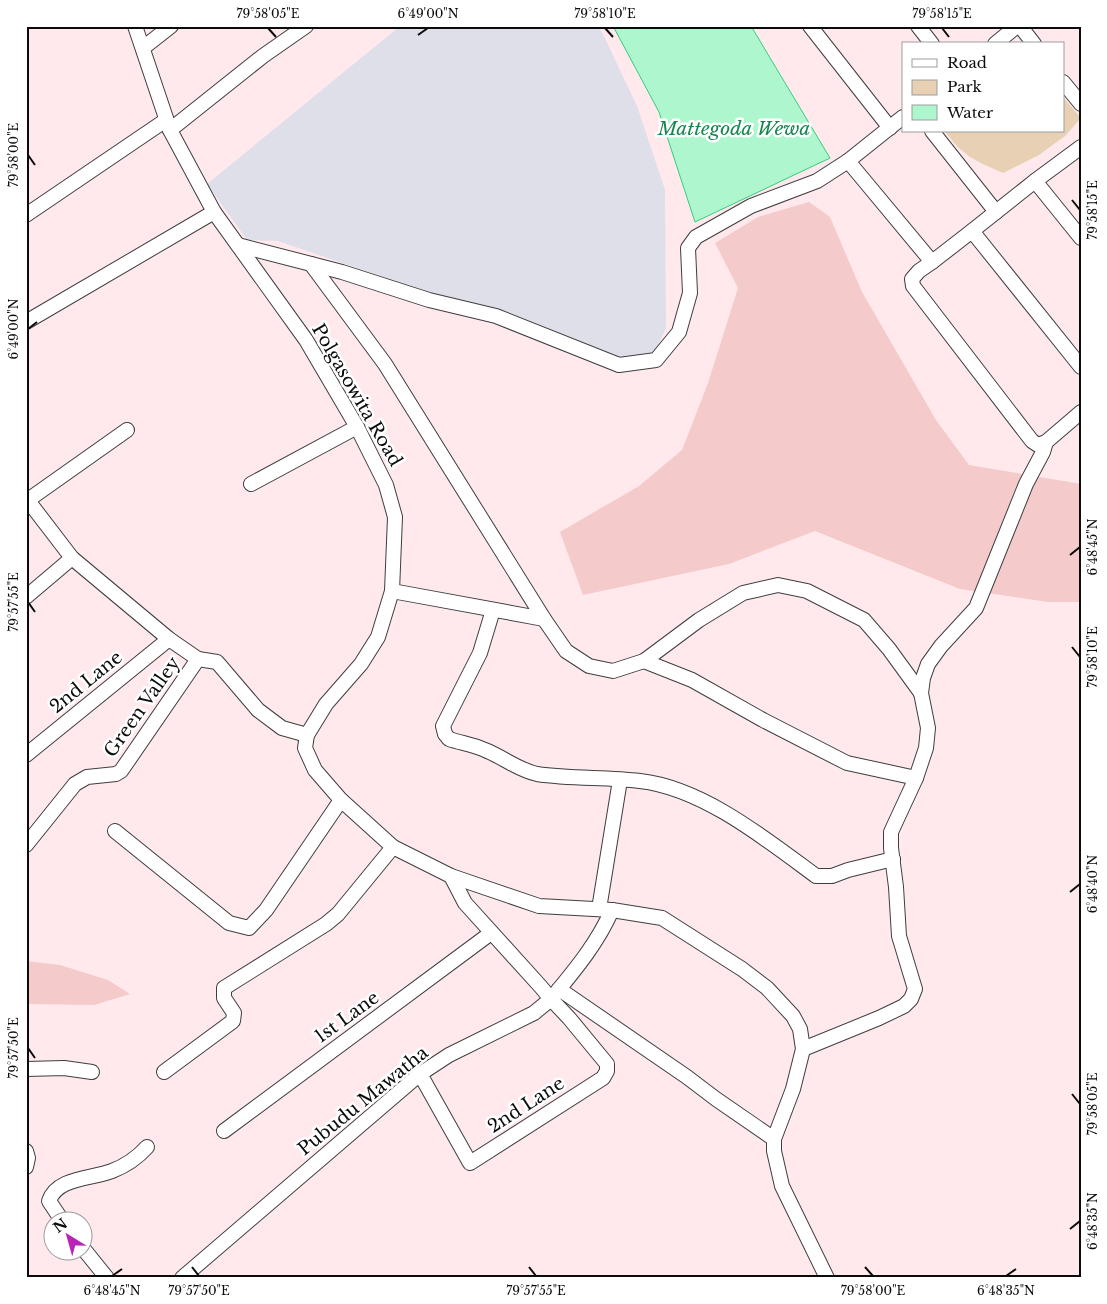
<svg xmlns="http://www.w3.org/2000/svg" width="1107" height="1304" viewBox="0 0 1107 1304" font-family="'Libre Baskerville',serif">
	<rect width="100%" height="100%" fill="#ffe9ec"/>
	<polygon fill="#dfdfea" points="400,26 597,26 602,32 637,106 665,190 666,328 655,352 637,366 544,332 278,241 247,240 207,184"/>
	<g fill="#f4cacb">
		<polygon points="809,202 830,217 862,292 936,420 969,465 1081,484 1081,602 1048,602 960,589 815,531 729,564 583,595 560,532 639,486 682,450 708,383 738,288 715,243 758,217"/>
		<polygon points="26,961 60,965 108,980 130,994 94,1005 26,1004"/>
	</g>
	<path fill="#e8d0b4" d="M1063,97L1081,118L1065,136L1039,155L1003,173C976,161 962,156 945,131H1063Z"/>
	<polygon fill="#aef6ce" stroke="#35cd7c" points="613,26 751,26 830,158 695,222 659,112"/>
	<g fill="none" stroke-linecap="round" stroke-linejoin="round">
		<g stroke="#3e3e3e" stroke-width="16">
			<g id="minor">
				<polyline points="135,26 170,130 214,212 306,340 357,427 386,485 395,517 392,591 378,637 361,664 326,704 307,735 305,748 315,770 341,800 393,847 451,876 539,906 612,910 662,918 742,969 767,988 793,1016 800,1029 803,1049 793,1089 774,1139 774,1151 782,1186 827,1278"/>
				<polyline points="810,26 890,128"/>
				<polyline points="918,26 932,44"/>
				<polyline points="1020,26 1034,44"/>
				<polyline points="995,44 1017,26"/>
				<polyline points="143,48 171,26"/>
				<polyline points="1063,82 1081,104"/>
				<polyline points="170,130 263,56 306,26"/>
				<polyline points="932,131 996,212"/>
				<polyline points="848,161 932,262 919,271 912,279 913,286 1032,441 1038,445 1046,442 1081,412"/>
				<polyline points="1035,181 1081,238"/>
				<polyline points="26,215 166,120"/>
				<polyline points="972,231 1035,181 1081,147"/>
				<polyline points="238,245 342,272 429,300 496,316 619,365 656,360 679,332 690,293 688,248 696,237 751,206 817,181 848,161 903,117"/>
				<polyline points="932,262 972,231 1081,367"/>
				<polyline points="311,264 385,364 544,619 392,591"/>
				<polyline points="26,322 214,212"/>
				<polyline points="251,484 357,427"/>
				<polyline points="26,498 72,558 169,639 198,659 217,662 258,710 282,728 307,735"/>
				<polyline points="28,500 127,430"/>
				<polyline points="26,597 72,558"/>
				<path d="M493,610L480,653L443,726L445,734L449,739C461,743 474,745 485,750C503,757 518,770 537,774C571,779 606,777 640,781C703,788 767,840 816,876H832L848,870L893,859"/>
				<polyline points="544,619 566,651 589,666 613,671 644,661 699,620 743,593 778,585 807,591 864,620 889,649 921,693"/>
				<polyline points="644,661 692,680 763,720 847,763 916,778"/>
				<polyline points="26,755 169,639"/>
				<polyline points="115,831 229,923 249,928 266,910 341,800"/>
				<polyline points="26,845 75,784 87,777 116,774 121,771 198,659"/>
				<polyline points="599,909 620,780"/>
				<polyline points="559,989 687,1077 716,1099 774,1139"/>
				<polyline points="803,1049 879,1018 904,1006 911,999 915,989 899,936 896,887 891,848 891,832 916,778 926,748 928,728 921,693 923,678 928,664 941,646 976,608 1026,484 1043,452 1046,442"/>
				<polyline points="26,1069 64,1068 92,1072"/>
				<polyline points="164,1072 233,1021 234,1013 224,998 224,988 326,924 338,914 393,847"/>
				<path d="M420,1074L470,1163L603,1078L607,1071V1064L569,1018L551,999C574,971 597,944 612,910"/>
				<polyline points="224,1131 491,933"/>
				<polyline points="26,1151 28,1158 26,1167"/>
				<path d="M63,1222L49,1201C57,1177 92,1179 112,1171C125,1166 138,1157 147,1147"/>
				<polyline points="82,1247 107,1278"/>
				<polyline points="182,1278 420,1074 449,1055 534,1013 551,999 541,987 465,903 451,876"/>
			</g>
		</g>
		<use href="#minor" stroke="#fff" stroke-width="14"/>
	</g>
	<path fill="none" stroke="#0b0b0b" stroke-width="2" d="M268,28L276,37M605,28L613,37M942,28L949,37M418,35L428,28M28,155L35,165M1072,200L1080,210M28,329L37,322M1070,555L1080,547M28,602L35,612M1072,647L1080,657M1070,892L1080,884M28,1048L35,1058M1072,1094L1080,1104M1070,1229L1080,1221M192,1267L199,1276M529,1267L536,1276M865,1267L873,1276M112,1276L122,1269M1006,1276L1016,1269"/>
	<g text-anchor="middle" stroke-width="5" stroke-linejoin="round" paint-order="stroke">
		<g font-size="18" fill="#0b0b0b" stroke="#fff">
			<text transform="translate(357 395) rotate(60)" y="6">Polgasowita Road</text>
			<text transform="translate(86 682) rotate(-39)" y="6">2nd Lane</text>
			<text transform="translate(142 707) rotate(-55)" y="6">Green Valley</text>
			<text transform="translate(347 1017) rotate(-36)" y="6">1st Lane</text>
			<text transform="translate(363 1101) rotate(-39)" y="6">Pubudu Mawatha</text>
			<text transform="translate(526 1105) rotate(-33)" y="6">2nd Lane</text>
		</g>
		<g font-size="19" font-style="italic" fill="#14874e" stroke="#fff">
			<text x="734" y="135">Mattegoda Wewa</text>
		</g>
	</g>
	<rect width="1107" height="1304" fill="none" stroke="#ffffff" stroke-width="55"/>
	<rect x="902" y="42" width="162" height="90" fill="#ffffff" stroke="#9d9d9d"/>
	<rect x="912" y="59" width="25" height="8" fill="#ffffff" stroke="#9d9d9d"/>
	<text x="947" y="68" font-size="15" fill="#0b0b0b">Road</text>
	<rect x="912" y="80" width="25" height="15" fill="#e8d0b4" stroke="#9d9d9d"/>
	<text x="947" y="92" font-size="15" fill="#0b0b0b">Park</text>
	<rect x="912" y="105" width="25" height="15" fill="#aef6ce" stroke="#9d9d9d"/>
	<text x="947" y="118" font-size="15" fill="#0b0b0b">Water</text>
	<g transform="translate(68 1236) rotate(323)"><circle r="24" fill="#ffffff" stroke="#9d9d9d"/>
	<path d="M0-4L9 19L0 12L-9 19Z" fill="#ba23b8"/>
	<text y="-8" font-size="14" font-weight="bold" text-anchor="middle" fill="#0b0b0b">N</text>
	</g>
	<rect x="28" y="28" width="1052" height="1248" fill="none" stroke="#0b0b0b" stroke-width="2"/>
	<g font-size="12" text-anchor="middle" fill="#0b0b0b">
		<text x="268" y="18">79°58'05"E</text>
		<text x="428" y="18">6°49'00"N</text>
		<text x="605" y="18">79°58'10"E</text>
		<text x="942" y="18">79°58'15"E</text>
		<text transform="translate(14 155) rotate(-90)" y="4">79°58'00"E</text>
		<text transform="translate(1093 210) rotate(-90)" y="4">79°58'15"E</text>
		<text transform="translate(14 329) rotate(-90)" y="4">6°49'00"N</text>
		<text transform="translate(1093 547) rotate(-90)" y="4">6°48'45"N</text>
		<text transform="translate(14 602) rotate(-90)" y="4">79°57'55"E</text>
		<text transform="translate(1093 657) rotate(-90)" y="4">79°58'10"E</text>
		<text transform="translate(1093 884) rotate(-90)" y="4">6°48'40"N</text>
		<text transform="translate(14 1048) rotate(-90)" y="4">79°57'50"E</text>
		<text transform="translate(1093 1104) rotate(-90)" y="4">79°58'05"E</text>
		<text transform="translate(1093 1221) rotate(-90)" y="4">6°48'35"N</text>
		<text x="112" y="1295">6°48'45"N</text>
		<text x="199" y="1295">79°57'50"E</text>
		<text x="536" y="1295">79°57'55"E</text>
		<text x="873" y="1295">79°58'00"E</text>
		<text x="1006" y="1295">6°48'35"N</text>
	</g>
</svg>
